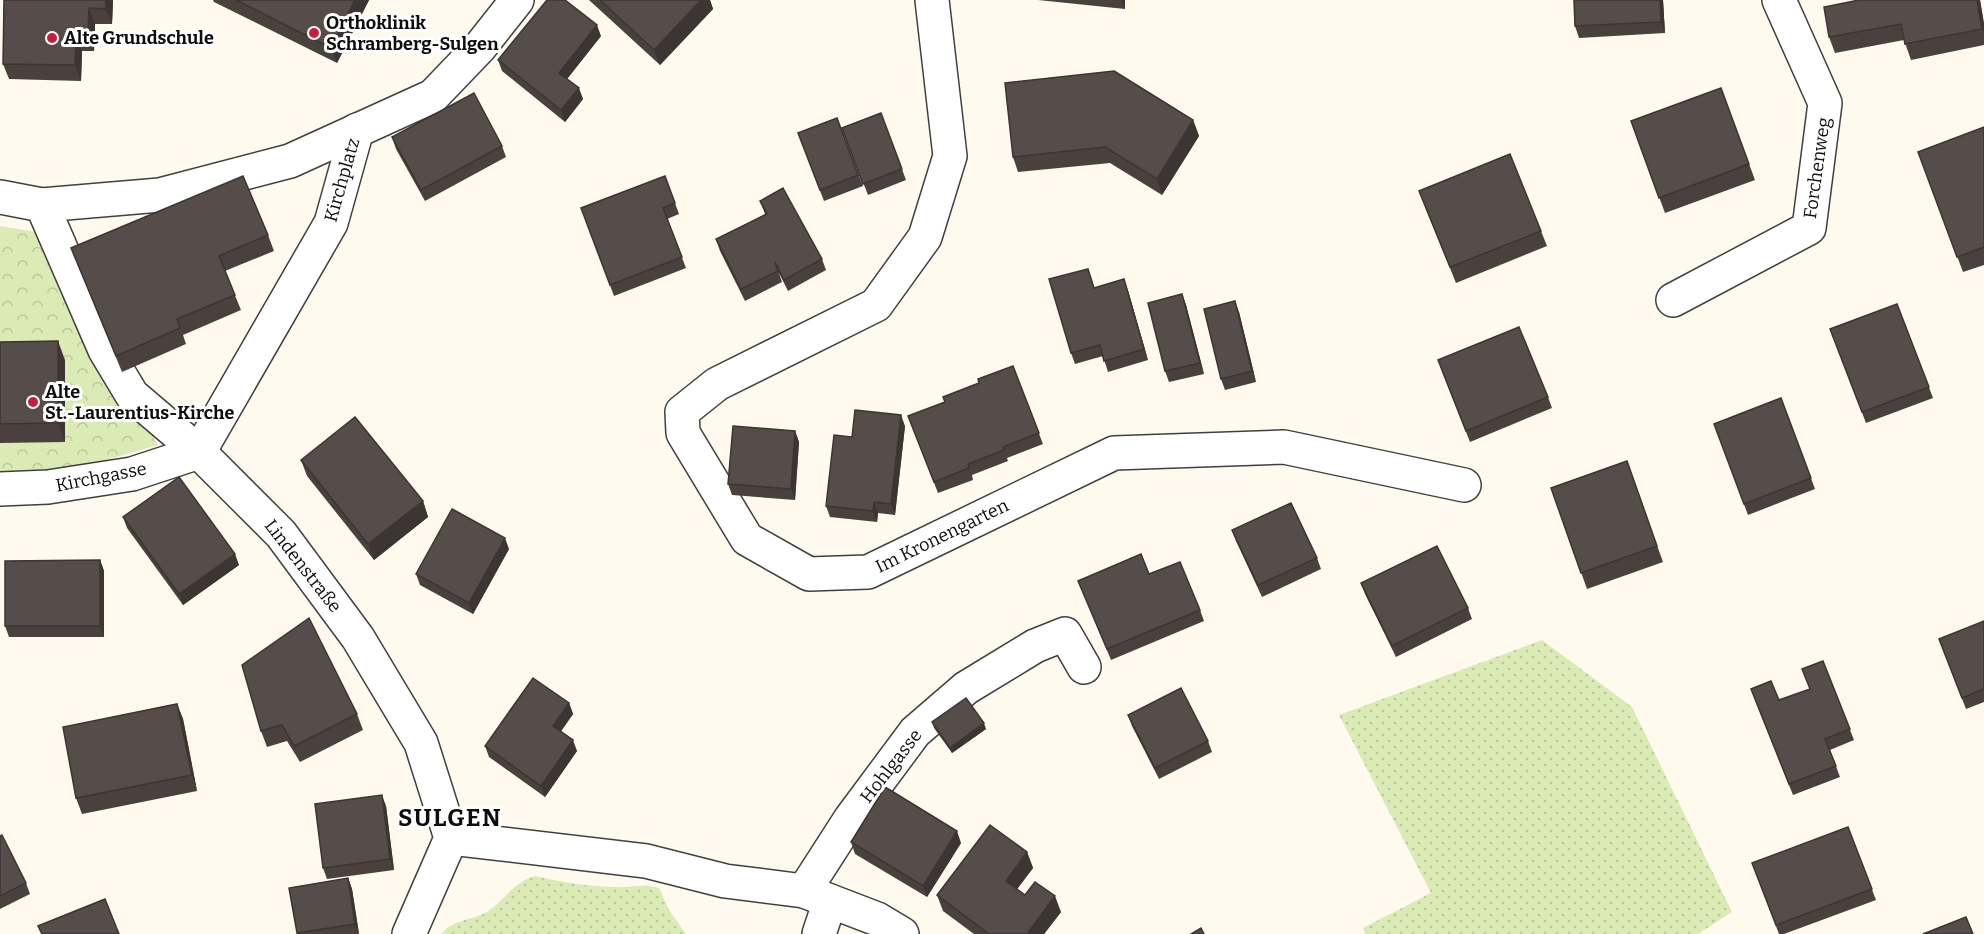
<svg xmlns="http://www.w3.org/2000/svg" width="1984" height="934" viewBox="0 0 1984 934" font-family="Bitter,serif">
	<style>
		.grass { fill: url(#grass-dots) }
		.park { fill: url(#park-crowns) }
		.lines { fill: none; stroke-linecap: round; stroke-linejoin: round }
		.minor-casing { stroke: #404040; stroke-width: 36 }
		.minor { stroke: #fff; stroke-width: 33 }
		.wall { fill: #4a413f }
		.shaded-wall { fill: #3c3533 }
		.building { fill: #564c49; stroke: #3c3533; stroke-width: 1.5 }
		.poi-dot { fill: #c41f41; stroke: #fff; stroke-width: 2 }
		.labels { text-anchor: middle; stroke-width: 6; stroke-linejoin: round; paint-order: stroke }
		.poi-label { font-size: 18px; font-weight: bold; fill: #0d0d0d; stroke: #fff; text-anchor: start }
		.street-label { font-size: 18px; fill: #0d0d0d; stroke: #fff }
		.district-label { font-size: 24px; font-weight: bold; letter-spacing: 1.5px; fill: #0d0d0d; stroke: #fff }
	</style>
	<defs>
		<pattern id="grass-dots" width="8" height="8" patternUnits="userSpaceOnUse" patternTransform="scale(1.5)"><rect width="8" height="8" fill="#daebb5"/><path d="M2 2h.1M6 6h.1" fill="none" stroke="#bac89a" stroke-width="1.8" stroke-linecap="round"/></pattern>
		<pattern id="park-crowns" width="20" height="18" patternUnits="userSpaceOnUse" patternTransform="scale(1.5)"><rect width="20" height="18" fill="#daebb5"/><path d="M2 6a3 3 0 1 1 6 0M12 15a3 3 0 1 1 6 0" fill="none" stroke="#bac89a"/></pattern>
	</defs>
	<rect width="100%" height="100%" fill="#fff9ee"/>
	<!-- grass -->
	<g class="grass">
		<polygon points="1542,640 1632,707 1732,912 1698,934 1366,934 1363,928 1431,893 1339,715"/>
		<path d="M535,876C561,882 589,887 616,887C631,888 644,883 659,888L669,910L686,934H442C450,921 470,920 483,914C504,903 511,883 535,876Z"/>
	</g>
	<!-- park -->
	<polygon class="park" points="0,226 36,232 158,445 6,489 0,489"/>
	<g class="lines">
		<defs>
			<g id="minor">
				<polyline points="932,0 950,156 925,237 876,305 717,384 682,412 683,433 747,539 809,574 868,572 1114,453 1284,447 1464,485"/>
				<polyline points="0,197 42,205 160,195 290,161 433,96 480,47 517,0"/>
				<polyline points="42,205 105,350 132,395 199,452 281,534 358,638 421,743 451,838 409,934"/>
				<polyline points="1673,300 1809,228 1825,103 1779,0"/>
				<polyline points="199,452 331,223 357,130"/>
				<polyline points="0,489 48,487 132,474 199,452"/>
				<polyline points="451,838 646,861 725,881 804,891 877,919 902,934"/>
				<polyline points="804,891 851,818 915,732 966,688 1035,646 1065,634 1084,667"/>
				<polyline points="819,934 830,901"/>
			</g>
		</defs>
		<!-- minor casing -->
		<use href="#minor" class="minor-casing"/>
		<!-- minor -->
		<use href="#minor" class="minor"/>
	</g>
	<!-- wall -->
	<g class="wall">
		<polygon points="4,0 113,0 112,24 95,24 94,51 82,51 81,81 9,79 3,64"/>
		<polygon points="213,0 369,0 337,63 214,2"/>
		<polygon points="589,0 710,0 713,9 660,65"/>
		<polygon points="1038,0 1125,0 1125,9"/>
		<polygon points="1574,0 1663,0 1665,33 1579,38 1575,26"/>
		<polygon points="1980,0 1984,24 1984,45 1911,60 1904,40 1835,53 1829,37"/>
		<polygon points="601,36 567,79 583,99 565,122 502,71 498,60"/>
		<polygon points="1721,88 1755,180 1665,213 1631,121"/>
		<polygon points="881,113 906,180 868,195 842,128"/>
		<polygon points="837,118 863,186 824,201 798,133"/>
		<polygon points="1193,120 1199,136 1162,195 1110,163 1018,172 1013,157"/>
		<polygon points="1984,127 1984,265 1963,272 1918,152"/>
		<polygon points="392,137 502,146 506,157 425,201 396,149"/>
		<polygon points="665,176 679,214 667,219 686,268 614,296 581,208"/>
		<polygon points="1419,191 1541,231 1547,246 1456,283"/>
		<polygon points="760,201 822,259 826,270 788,291 779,273 782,282 745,301 720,251 716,239 765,214"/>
		<polygon points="268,235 274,251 225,271 241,310 183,335 186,344 122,372 71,248"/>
		<polygon points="1092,280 1094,288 1128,291 1148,360 1108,372 1103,356 1075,364 1071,353"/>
		<polygon points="1182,294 1186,305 1204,374 1169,382 1165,371"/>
		<polygon points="1897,304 1933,398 1866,423 1830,329"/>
		<polygon points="1239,312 1256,382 1225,390 1221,379"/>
		<polygon points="0,342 65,360 65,442 0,443"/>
		<polygon points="1013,366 1043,444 1007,458 1008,461 972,475 973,480 938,493 908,416 945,402"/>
		<polygon points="1442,371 1548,397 1552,408 1470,442"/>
		<polygon points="1781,398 1815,489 1748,515 1714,424"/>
		<polygon points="905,426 895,515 878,513 877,522 830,517 826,506 852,437"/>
		<polygon points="795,431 799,442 795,500 732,495 728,484"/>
		<polygon points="301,460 423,501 428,517 374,560 307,476"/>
		<polygon points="1627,461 1663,562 1587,589 1551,488"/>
		<polygon points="123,517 239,565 183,605 127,528"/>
		<polygon points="1232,530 1317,558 1321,569 1262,597 1236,541"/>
		<polygon points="509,549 473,614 420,585 416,574"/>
		<polygon points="100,560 104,571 104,637 9,637 5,626"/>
		<polygon points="1149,574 1200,610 1204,621 1111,660 1078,581"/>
		<polygon points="1361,583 1468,608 1472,619 1396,657 1365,594"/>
		<polygon points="1984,621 1984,702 1966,709 1943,650"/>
		<polygon points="1823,661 1854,740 1830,750 1840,777 1793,795 1755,700 1779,700 1810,689"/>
		<polygon points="242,665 357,714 363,730 300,762 287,741 267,747 261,731"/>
		<polygon points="569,703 573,714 561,731 577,751 545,797 489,757 485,746"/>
		<polygon points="177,704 183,719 197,791 82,814 76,798"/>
		<polygon points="1128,715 1208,741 1212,752 1159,779 1132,726"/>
		<polygon points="932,722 986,729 952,753 934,728"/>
		<polygon points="386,806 394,870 327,879 323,868"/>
		<polygon points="1848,827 1876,900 1784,934 1779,934 1752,863"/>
		<polygon points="0,836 26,883 30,894 0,909"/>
		<polygon points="851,842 961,843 927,897 855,854"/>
		<polygon points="1027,852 1033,868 1017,889 1025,895 1061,912 1044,934 974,934 943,911 937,895"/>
		<polygon points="348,878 352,889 359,934 297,934 289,888"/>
	</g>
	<!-- shaded-wall -->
	<g class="shaded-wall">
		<polygon points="106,0 113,0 112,24 106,9"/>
		<polygon points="355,0 369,0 337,63 331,48"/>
		<polygon points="701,0 710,0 713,9 660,65 654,50"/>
		<polygon points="1121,0 1125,0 1125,9"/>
		<polygon points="1660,0 1663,0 1665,33 1661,22"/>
		<polygon points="1977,0 1980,0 1984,24 1984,34"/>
		<polygon points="89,8 95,24 94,51 88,36"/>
		<polygon points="597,25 601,36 563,84 559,73"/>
		<polygon points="76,35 82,51 81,81 75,65"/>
		<polygon points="579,88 583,99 565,122 561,110"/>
		<polygon points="1193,120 1199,136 1162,195 1157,179"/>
		<polygon points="1124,279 1128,291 1148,360 1144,349"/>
		<polygon points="1182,294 1186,305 1204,374 1200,363"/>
		<polygon points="1235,301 1239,312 1256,382 1252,371"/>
		<polygon points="58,341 65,360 65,442 58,423"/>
		<polygon points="901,415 905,426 895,515 891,504"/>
		<polygon points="795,431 799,442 795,500 791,489"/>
		<polygon points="423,501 428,517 374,560 368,544"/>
		<polygon points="874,502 878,513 877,522 873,511"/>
		<polygon points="505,538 509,549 473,614 469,603"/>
		<polygon points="235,554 239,565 183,605 179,594"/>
		<polygon points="100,560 104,571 104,637 100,626"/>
		<polygon points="569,703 573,714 557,737 553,726"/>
		<polygon points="177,704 183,719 197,791 192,775"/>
		<polygon points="984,723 986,729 952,753 950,748"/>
		<polygon points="573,740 577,751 545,797 541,786"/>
		<polygon points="382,795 386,806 394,870 390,859"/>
		<polygon points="957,831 961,843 927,897 923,886"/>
		<polygon points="1027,852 1033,868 1011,897 1006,881"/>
		<polygon points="348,878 352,889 359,934 355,924"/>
		<polygon points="1055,896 1061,912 1044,934 1027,934"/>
	</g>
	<!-- building -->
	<g class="building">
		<polygon points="4,0 106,0 106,9 89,8 88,36 76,35 75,65 3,64"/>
		<polygon points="236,0 355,0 331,48"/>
		<polygon points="547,0 565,0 597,25 559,73 579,88 561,110 498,60"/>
		<polygon points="600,0 701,0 654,50"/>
		<polygon points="1574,0 1660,0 1661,22 1575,26"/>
		<polygon points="1859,0 1977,0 1982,29 1905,44 1901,24 1829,37 1824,7"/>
		<polygon points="1114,71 1193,120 1157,179 1105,147 1013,157 1005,83"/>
		<polygon points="1721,88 1749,164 1659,198 1631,121"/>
		<polygon points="474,93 502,146 421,190 392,137"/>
		<polygon points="881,113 902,169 863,184 842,128"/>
		<polygon points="837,118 858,175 820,190 798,133"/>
		<polygon points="1984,127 1984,247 1957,257 1918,152"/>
		<polygon points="1510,154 1541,231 1450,267 1419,191"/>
		<polygon points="243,176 268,235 219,256 235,295 177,319 180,328 116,356 71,248"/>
		<polygon points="665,176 675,203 663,208 682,257 610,285 581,208"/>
		<polygon points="783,188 822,259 784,280 775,262 778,271 741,289 716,239 767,214 760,201"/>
		<polygon points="1088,269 1094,288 1124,279 1144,349 1104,361 1100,345 1071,353 1049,279"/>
		<polygon points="1182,294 1200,363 1165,371 1148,303"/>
		<polygon points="1235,301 1252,371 1221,379 1204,309"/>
		<polygon points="1897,304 1929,387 1862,412 1830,329"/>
		<polygon points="1519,327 1548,397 1466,431 1438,360"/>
		<polygon points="58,341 58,423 0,424 0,342"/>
		<polygon points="1013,366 1039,433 1003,447 1004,450 968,464 969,468 934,482 908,416 945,402 943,397 979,383 978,379"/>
		<polygon points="1781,398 1811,478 1744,504 1714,424"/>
		<polygon points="855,410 901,415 891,504 874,502 873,511 826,506 834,435 852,437"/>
		<polygon points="355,417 423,501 368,544 301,460"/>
		<polygon points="733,426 795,431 791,489 728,484"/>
		<polygon points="1627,461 1657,546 1581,573 1551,488"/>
		<polygon points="179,477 235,554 179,594 123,517"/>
		<polygon points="1291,503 1317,558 1258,585 1232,530"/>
		<polygon points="452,509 505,538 469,603 416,574"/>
		<polygon points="1437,546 1468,608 1392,646 1361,583"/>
		<polygon points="1141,554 1149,574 1180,562 1200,610 1107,649 1078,581"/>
		<polygon points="100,560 100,626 5,626 5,561"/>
		<polygon points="309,618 357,714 294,746 282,725 261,731 242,665"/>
		<polygon points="1984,621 1984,689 1962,698 1939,639"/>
		<polygon points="1823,661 1850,729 1825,739 1836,766 1789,784 1751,689 1771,681 1779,700 1810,689 1802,669"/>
		<polygon points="533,678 569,703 553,726 573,740 541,786 485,746"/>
		<polygon points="1181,688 1208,741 1155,768 1128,715"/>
		<polygon points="966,698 984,723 950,748 932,722"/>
		<polygon points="177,704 192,775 76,798 63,727"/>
		<polygon points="885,787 957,831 923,886 851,842"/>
		<polygon points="382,795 390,859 323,868 315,804"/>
		<polygon points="990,825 1027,852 1006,881 1025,895 1035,882 1055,896 1027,934 989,934 937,895"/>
		<polygon points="1848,827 1872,889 1776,925 1752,863"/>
		<polygon points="2,835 26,883 0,896 0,836"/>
		<polygon points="348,878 355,924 297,933 289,888"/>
		<polygon points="105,899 119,934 42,934 38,926"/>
		<polygon points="1966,917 1973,934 1923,934"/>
		<polygon points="1201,928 1204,934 1191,934"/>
	</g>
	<!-- markers -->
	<g class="poi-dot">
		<circle cx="314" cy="33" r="6"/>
		<circle cx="52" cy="38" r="6"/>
		<circle cx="33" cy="402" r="6"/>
	</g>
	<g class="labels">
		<!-- poi labels -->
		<g class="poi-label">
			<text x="326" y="29">Orthoklinik<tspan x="326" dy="21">Schramberg-Sulgen</tspan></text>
			<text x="64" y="44">Alte Grundschule</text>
			<text x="45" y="398">Alte<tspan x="45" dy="21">St.-Laurentius-Kirche</tspan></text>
		</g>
		<!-- street labels -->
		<g class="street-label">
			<text transform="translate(1817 168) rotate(-82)" y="6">Forchenweg</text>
			<text transform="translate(342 180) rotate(-74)" y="6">Kirchplatz</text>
			<text transform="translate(101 477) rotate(-11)" y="6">Kirchgasse</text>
			<text transform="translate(942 536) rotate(-26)" y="6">Im Kronengarten</text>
			<text transform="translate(303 566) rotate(52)" y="6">Lindenstraße</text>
			<text transform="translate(891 766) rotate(-52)" y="6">Hohlgasse</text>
		</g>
		<!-- district labels -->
		<g class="district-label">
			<text x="450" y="826">SULGEN</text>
		</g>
	</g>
</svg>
